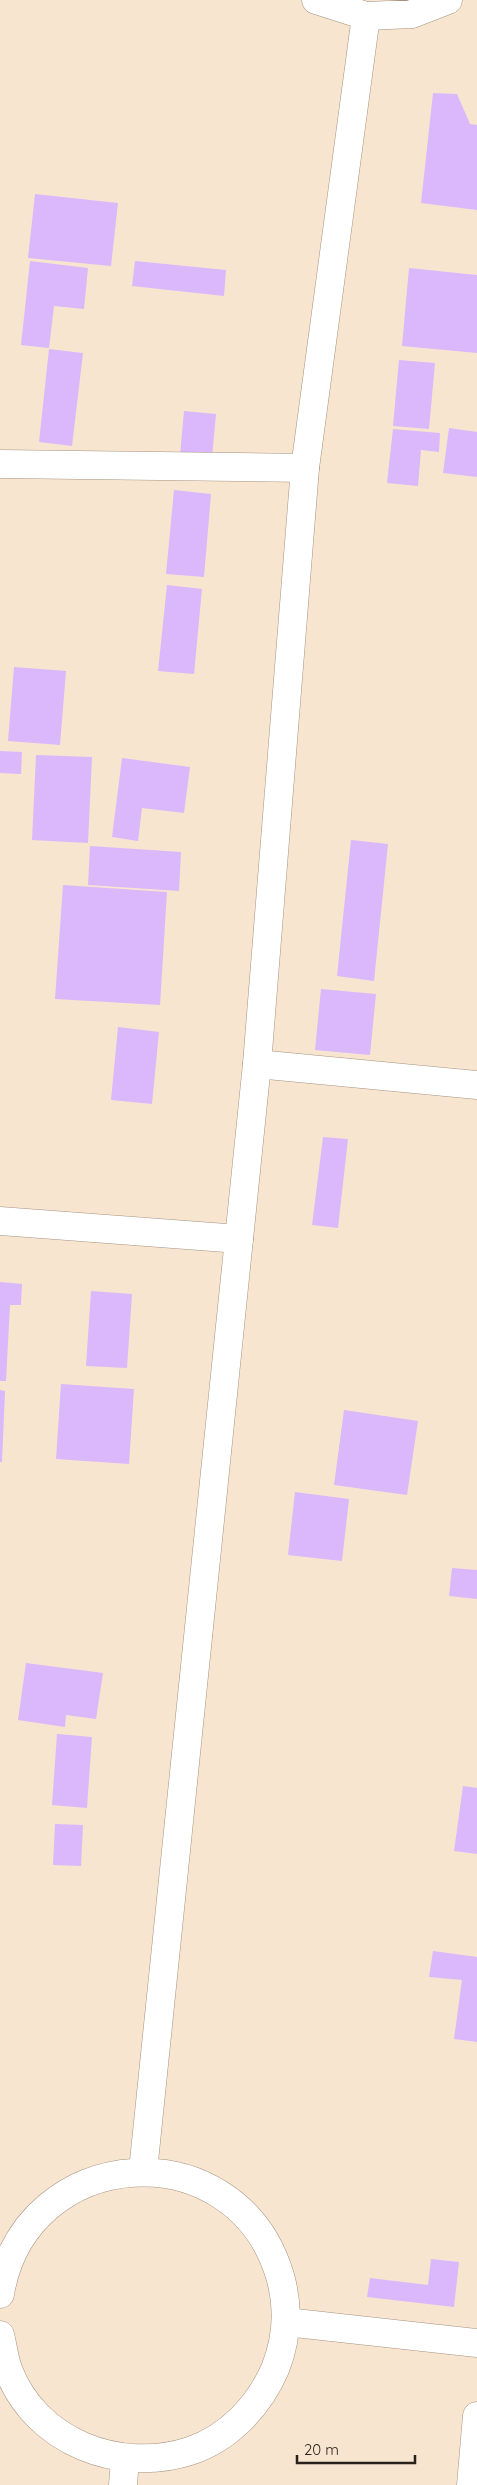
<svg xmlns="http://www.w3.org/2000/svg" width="477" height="2485" viewBox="0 0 477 2485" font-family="Quicksand,sans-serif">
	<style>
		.building { fill: #dab8fb }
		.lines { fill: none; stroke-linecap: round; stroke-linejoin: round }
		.minor-casing { stroke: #a59380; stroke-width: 29 }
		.minor { stroke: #fff; stroke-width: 28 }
	</style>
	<rect width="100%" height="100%" fill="#f8e5d0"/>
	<!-- building -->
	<g class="building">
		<polygon points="433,93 457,94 470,124 477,125 477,210 421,203"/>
		<polygon points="35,194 118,203 111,266 28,258"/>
		<polygon points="30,261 88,268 84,309 54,306 49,348 21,345"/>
		<polygon points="135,261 226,270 224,296 132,286"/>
		<polygon points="409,268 477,275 477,353 402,346"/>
		<polygon points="49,349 83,353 72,446 39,442"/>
		<polygon points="399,360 435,363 429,429 393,426"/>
		<polygon points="184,411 216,414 212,458 180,455"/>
		<polygon points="449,428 477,432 477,477 443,473"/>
		<polygon points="393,429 440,433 439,452 421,450 418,486 387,483"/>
		<polygon points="174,490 211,494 204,577 166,574"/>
		<polygon points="167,585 202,589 194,674 158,671"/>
		<polygon points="14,667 66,671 60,745 8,741"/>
		<polygon points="0,751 22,752 21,774 0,773"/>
		<polygon points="36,755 92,757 88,843 32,840"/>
		<polygon points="122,758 190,767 184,813 142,808 138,841 112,837"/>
		<polygon points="351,840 388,844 374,981 337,976"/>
		<polygon points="90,846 181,852 179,891 88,885"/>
		<polygon points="63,885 167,892 160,1005 55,999"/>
		<polygon points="321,989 376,994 370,1055 315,1050"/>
		<polygon points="118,1027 159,1032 152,1104 111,1100"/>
		<polygon points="323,1137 348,1139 338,1228 312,1225"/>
		<polygon points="0,1282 22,1284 21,1305 10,1305 6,1381 0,1381"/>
		<polygon points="91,1291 132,1294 127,1368 86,1366"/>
		<polygon points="61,1384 134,1389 129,1464 56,1459"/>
		<polygon points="0,1390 5,1391 2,1462 0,1462"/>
		<polygon points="344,1410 418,1421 407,1495 334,1485"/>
		<polygon points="295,1492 349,1499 342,1561 288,1555"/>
		<polygon points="452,1568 477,1570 477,1599 449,1596"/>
		<polygon points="26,1663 103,1673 96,1719 66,1715 65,1727 18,1720"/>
		<polygon points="57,1734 92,1737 87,1808 52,1805"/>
		<polygon points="463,1786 477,1788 477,1854 454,1851"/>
		<polygon points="55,1824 83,1825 81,1866 53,1865"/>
		<polygon points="433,1951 477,1957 477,2042 454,2039 462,1980 429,1977"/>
		<polygon points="431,2259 459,2262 454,2307 367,2297 370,2278 428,2285"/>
	</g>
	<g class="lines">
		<defs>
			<g id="minor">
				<polyline points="316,0 366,16 412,14 448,0"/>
				<polyline points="0,464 305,468"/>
				<polyline points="257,1064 477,1085"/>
				<polyline points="0,1221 239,1239"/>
				<polyline points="143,2171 257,1064 305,468 366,16"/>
				<path d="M0,2294C25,2143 236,2128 280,2276C289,2307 287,2339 275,2369C259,2406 229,2438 190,2451C119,2474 35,2442 8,2369C4,2358 3,2346 0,2335"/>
				<polyline points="286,2322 477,2343"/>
				<polyline points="123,2485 125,2459"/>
				<polyline points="471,2485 477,2416"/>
			</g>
		</defs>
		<!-- minor casing -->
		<use href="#minor" class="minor-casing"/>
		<!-- minor -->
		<use href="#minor" class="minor"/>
	</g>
	<!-- scale -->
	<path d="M297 2455v8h118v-8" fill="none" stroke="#29221b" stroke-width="2.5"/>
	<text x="304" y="2455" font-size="15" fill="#29221b" stroke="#f8e5d0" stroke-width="4" paint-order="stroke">20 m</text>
</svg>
